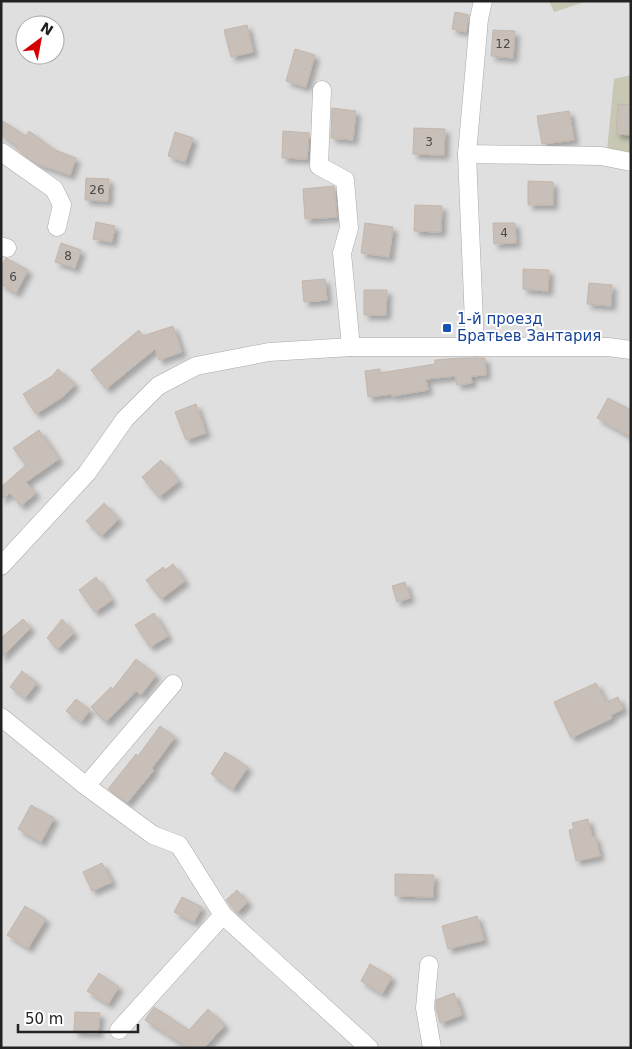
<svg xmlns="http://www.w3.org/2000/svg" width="632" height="1049" viewBox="0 0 632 1049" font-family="'DejaVu Sans',sans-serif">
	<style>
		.residential { fill: #e0dfdf; fill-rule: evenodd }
		.construction { fill: #c7c7b4 }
		.building { fill: #c7bfb8; stroke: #c4b6ab; filter: url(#shadow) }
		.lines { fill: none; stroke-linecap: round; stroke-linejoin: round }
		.minor-casing { stroke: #a9a9a9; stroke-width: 19 }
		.minor { stroke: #fff; stroke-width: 18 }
		.transit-dot { fill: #1a4fb4; stroke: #fff; stroke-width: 2 }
		.labels { text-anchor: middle; stroke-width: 4; stroke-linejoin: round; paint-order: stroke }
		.number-label { font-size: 12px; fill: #4b4948 }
		.transit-label { font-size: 15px; fill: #164399; stroke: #fff; text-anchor: start }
	</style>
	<defs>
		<filter id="shadow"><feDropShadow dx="4.5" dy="4.5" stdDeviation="2.5" flood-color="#0004"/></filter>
	</defs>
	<rect width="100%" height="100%" fill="#f2efe9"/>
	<!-- residential -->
	<path class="residential" d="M1,1H631V1048H1ZM25,25H55V55H25Z"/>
	<!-- construction -->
	<g class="construction">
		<polygon points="549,1 588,1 554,12"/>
		<polygon points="631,75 631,155 607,150 614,79"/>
	</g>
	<!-- building -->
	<g class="building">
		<polygon points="455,12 469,15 466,32 452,29"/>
		<polygon points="247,25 253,52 231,57 224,30"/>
		<polygon points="493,30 515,31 513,58 491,56"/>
		<polygon points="295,49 315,55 306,87 286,81"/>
		<polygon points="618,104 631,105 631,135 616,134"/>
		<polygon points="332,108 356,111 353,140 331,138"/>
		<polygon points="569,111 574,140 542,144 537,116"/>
		<polygon points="1,120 26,136 29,131 55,150 76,158 70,175 35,163 16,148 17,146 1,135"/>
		<polygon points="414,128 445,129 444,155 413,154"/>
		<polygon points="283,131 309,133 307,159 282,158"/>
		<polygon points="175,132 193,138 185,162 168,156"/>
		<polygon points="86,178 109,179 108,201 85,200"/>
		<polygon points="528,181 553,182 553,205 528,205"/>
		<polygon points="334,186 337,217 305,219 303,189"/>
		<polygon points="415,205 442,206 441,232 414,231"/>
		<polygon points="96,222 115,226 112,242 93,239"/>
		<polygon points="365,223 393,227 389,257 361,253"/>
		<polygon points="493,223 515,223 516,243 494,244"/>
		<polygon points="61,243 81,250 75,268 55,262"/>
		<polygon points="6,258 28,270 16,293 1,284 1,267"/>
		<polygon points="523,269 549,270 548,291 523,289"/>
		<polygon points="325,279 327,300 304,302 302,281"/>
		<polygon points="589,283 612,285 611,306 587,304"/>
		<polygon points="364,290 387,290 386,315 364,315"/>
		<polygon points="173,326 182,352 159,360 155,349 106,389 91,370 139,330 143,336"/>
		<polygon points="460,358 485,358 486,375 471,376 472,383 457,385 456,376 426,379 428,390 392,396 392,394 368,397 365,371 380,369 380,373 435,364 435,360"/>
		<polygon points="58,369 75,384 64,396 36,414 23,394 52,376"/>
		<polygon points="608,398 631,410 631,437 597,418"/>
		<polygon points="196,404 206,433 186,440 175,412"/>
		<polygon points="39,430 59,459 26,482 36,493 21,506 10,493 1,499 1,487 26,465 13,448"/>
		<polygon points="161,460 179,481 159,497 142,477"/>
		<polygon points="104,503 119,519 101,536 86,521"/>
		<polygon points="173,564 185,581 161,599 146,580 163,567 165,570"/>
		<polygon points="96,577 112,600 95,612 79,590"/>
		<polygon points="405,582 410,598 397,602 392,586"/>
		<polygon points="154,613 168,636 150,647 135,625"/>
		<polygon points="23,619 31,628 1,658 1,638"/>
		<polygon points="62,619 74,633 57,649 47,638"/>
		<polygon points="136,659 156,675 141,695 136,691 106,722 91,707 111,687 113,689"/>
		<polygon points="22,671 37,683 25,698 10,687"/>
		<polygon points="596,683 606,702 618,697 623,709 611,715 612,718 571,738 554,702"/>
		<polygon points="76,699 90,710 81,722 66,711"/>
		<polygon points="160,726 175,737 152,768 154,770 127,803 108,789 136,754 138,756"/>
		<polygon points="225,752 248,767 233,789 211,774"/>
		<polygon points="31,805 54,818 41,842 18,829"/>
		<polygon points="588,819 592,837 595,836 600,856 576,861 569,830 574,829 572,823"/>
		<polygon points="102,863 112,882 92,891 83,872"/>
		<polygon points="395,874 434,875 433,897 395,896"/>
		<polygon points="237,890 248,902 237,913 226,900"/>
		<polygon points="182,897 202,907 194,922 174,912"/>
		<polygon points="25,906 46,919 28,948 7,935"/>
		<polygon points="477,916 484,940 448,949 442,926"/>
		<polygon points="370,964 392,977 382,994 361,981"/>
		<polygon points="99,973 119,987 108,1004 87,991"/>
		<polygon points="454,993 462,1015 440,1023 436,1008 436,1000"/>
		<polygon points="154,1007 189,1030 208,1009 225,1025 204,1048 188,1048 145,1020"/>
		<polygon points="75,1012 100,1013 98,1033 74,1032"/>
	</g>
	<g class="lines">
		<defs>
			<g id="minor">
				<polyline points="322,90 319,166 345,180 349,228 342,253 351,347"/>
				<polyline points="1,152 54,189 62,205 57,227"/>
				<polyline points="467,154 601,156 631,162"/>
				<polyline points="1,246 7,248"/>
				<polyline points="475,347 467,154 479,19 483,1"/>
				<polyline points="1,566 87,473 125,419 158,386 196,366 269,352 351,347 608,347 631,350"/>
				<polyline points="1,717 86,786 153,835 179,845 223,915 369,1048"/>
				<polyline points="86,786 173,684"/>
				<polyline points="429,965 425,1008 432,1048"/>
				<polyline points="119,1030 223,915"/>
			</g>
		</defs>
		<!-- minor casing -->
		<use href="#minor" class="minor-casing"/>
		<!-- minor -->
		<use href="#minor" class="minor"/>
	</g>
	<!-- markers -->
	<rect class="transit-dot" x="442" y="323" width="10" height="10" rx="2.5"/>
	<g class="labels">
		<!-- number labels -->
		<g class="number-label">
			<text x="503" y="48">12</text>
			<text x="429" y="146">3</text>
			<text x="97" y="194">26</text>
			<text x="504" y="237">4</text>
			<text x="68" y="260">8</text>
			<text x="13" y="281">6</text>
		</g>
		<!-- transit labels -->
		<g class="transit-label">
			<text x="457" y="324">1-й проезд<tspan x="457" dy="17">Братьев Зантария</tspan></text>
		</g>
	</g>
	<!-- border -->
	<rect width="632" height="1049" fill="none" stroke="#222222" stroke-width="5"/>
	<!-- north arrow -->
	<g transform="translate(40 40) rotate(32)"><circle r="24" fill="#ffffff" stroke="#a7a7a7"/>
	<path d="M0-4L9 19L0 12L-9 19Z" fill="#d40000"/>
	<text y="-8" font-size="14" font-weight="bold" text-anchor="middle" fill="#222222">N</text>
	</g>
	<!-- scale -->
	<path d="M18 1024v8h120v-8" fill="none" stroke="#222222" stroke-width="2.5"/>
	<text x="25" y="1024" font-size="15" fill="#222222" stroke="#ffffff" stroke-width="4" paint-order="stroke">50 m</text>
</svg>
